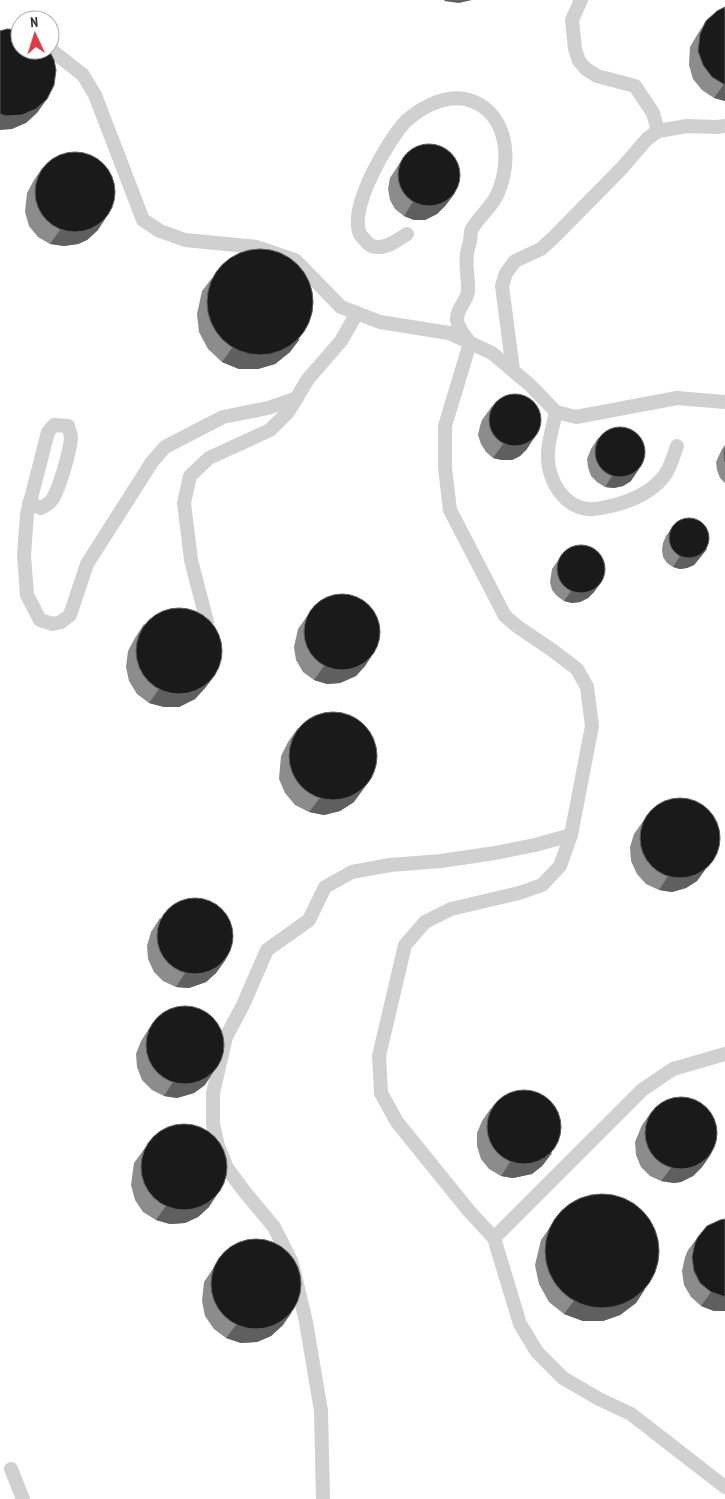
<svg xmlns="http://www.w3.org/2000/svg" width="725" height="1499" viewBox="0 0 725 1499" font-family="'PT Sans Narrow',sans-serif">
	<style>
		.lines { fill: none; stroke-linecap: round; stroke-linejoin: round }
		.minor { stroke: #d0d0d0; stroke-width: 14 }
		.wall { fill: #8c8c8c }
		.shaded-wall { fill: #5f5f5f }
		.building { fill: #1a1a1a; stroke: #5f5f5f }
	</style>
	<rect width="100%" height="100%" fill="#fff"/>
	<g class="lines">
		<!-- minor -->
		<g class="minor">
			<polyline points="581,0 572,20 575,49 579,61 586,69 597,76 635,86 653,113 658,131"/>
			<polyline points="50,49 83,75 95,95 143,220 160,231 185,240 257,247 295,260 341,307 380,322 449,333 492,353 530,385 556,412 576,417 677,398 725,402"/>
			<path d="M407,234C399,239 388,248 377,247C371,247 368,244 365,240C363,238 361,236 360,234C348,208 388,140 406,121C423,106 449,92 472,101C509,115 512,163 497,195C491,208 479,216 472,229C470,232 471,236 470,240C470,245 467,249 467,254C465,267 469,281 468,292C466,302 456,310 457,320C458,329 465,336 470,343L445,426V468L450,510L505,616L518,627L552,650L577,669L587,687L592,726L571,835L560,866L542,885L519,893L451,909L425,922L405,945L379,1056L381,1093L397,1122L469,1211L494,1238L520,1324L537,1352L563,1378L599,1399L631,1414L725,1487"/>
			<polyline points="513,370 502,286 506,273 515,261 541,249 553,238 621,169 647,139 658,131 687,126 717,127 725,126"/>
			<path d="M556,412C552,431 544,453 550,472C555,490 568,507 588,509C597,510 606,507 615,505C631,501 645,495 658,483C669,473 672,460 677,446"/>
			<path d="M29,503L41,508C45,506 48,504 51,501C59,491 70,451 71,438C71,434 69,430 68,426L54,425L48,432L27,514L24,555L27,595L40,620L53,624L61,622L70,615L87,564L152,462L165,447L223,417L268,408L297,398"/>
			<polyline points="207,622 191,560 184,503 190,476 209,458 270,430 288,412 308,379 341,341 357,313"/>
			<polyline points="494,1238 642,1090 673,1069 725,1054"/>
			<polyline points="11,1469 23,1499"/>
			<polyline points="323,1499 321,1411 306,1322 292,1263 274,1227 244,1191 227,1168 218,1146 213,1124 213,1093 226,1037 243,1005 267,950 309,920 325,887 352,872 390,865 441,861 495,853 535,845 571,835"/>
		</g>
	</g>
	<!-- wall -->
	<g class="wall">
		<polygon points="725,7 725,101 714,98 702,90 693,79 689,65 690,47 697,35 706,21"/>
		<polygon points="405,155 455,193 445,206 437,214 425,220 414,220 404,216 395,209 390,200 388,189 390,178"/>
		<polygon points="43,167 98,230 87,240 78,244 64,246 50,244 38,237 29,226 25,212 27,193 34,180"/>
		<polygon points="212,278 290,352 275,364 258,369 239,369 222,362 208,349 199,332 197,314 202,291"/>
		<polygon points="492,406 527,449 520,456 512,460 502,460 493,458 486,452 481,444 478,435 480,426 482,420"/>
		<polygon points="598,438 631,481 623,486 614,488 605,487 597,482 591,476 588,467 587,459 591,449"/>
		<polygon points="725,445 725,483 720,478 717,470 716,462 722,449"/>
		<polygon points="673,526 707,549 694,565 687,568 680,569 673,567 667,563 663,557 662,550 663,543 666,536"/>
		<polygon points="564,552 601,582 594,592 588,598 580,602 572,603 564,601 557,596 552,590 550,582 552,569"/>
		<polygon points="315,605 374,652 365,666 356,676 340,683 327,684 314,680 303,672 296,660 294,647 298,629"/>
		<polygon points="144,624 215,675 205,688 195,699 179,707 164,707 149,703 137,694 129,681 126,667 128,651 135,638"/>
		<polygon points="298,728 354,802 340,811 324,815 309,812 295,805 285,793 279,779 281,756 288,742"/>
		<polygon points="651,810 715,856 697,881 686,888 672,892 659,890 646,884 637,874 631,861 630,847 634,834"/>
		<polygon points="160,918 226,959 216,973 206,982 189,988 176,987 163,981 154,972 148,959 147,946 151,932"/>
		<polygon points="150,1027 205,1085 194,1093 177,1098 164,1096 152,1090 142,1080 137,1067 136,1054 141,1041"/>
		<polygon points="491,1108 552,1153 542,1166 532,1174 513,1178 501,1176 489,1169 481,1159 477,1146 477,1133 482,1121"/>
		<polygon points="652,1111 711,1154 702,1167 693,1176 681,1182 674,1183 661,1181 650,1176 641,1167 636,1155 635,1142 642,1125"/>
		<polygon points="153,1137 209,1207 198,1217 185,1223 170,1224 156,1220 143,1212 135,1200 131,1185 134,1163"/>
		<polygon points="562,1210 645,1289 636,1303 620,1315 603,1321 583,1321 564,1314 549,1302 539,1284 535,1265 541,1240"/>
		<polygon points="725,1219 725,1311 714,1311 701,1306 691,1297 684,1285 682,1271 685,1257 688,1250 698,1237"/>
		<polygon points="222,1255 283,1325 271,1336 257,1342 241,1343 226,1338 214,1329 205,1316 202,1301 204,1282"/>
	</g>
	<!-- shaded-wall -->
	<g class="shaded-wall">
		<polygon points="445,0 472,0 459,3 444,1"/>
		<polygon points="724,84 725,85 725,101 714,98"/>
		<polygon points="47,99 37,113 26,123 12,129 0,130 0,114"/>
		<polygon points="455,193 445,206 437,214 425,220 414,220 404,216 413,202"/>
		<polygon points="107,216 98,230 87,240 78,244 64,246 50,244 60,230"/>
		<polygon points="300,339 290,352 275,364 258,369 239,369 222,362 232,348"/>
		<polygon points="536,435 527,449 520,456 512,460 502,460 493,458 503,444"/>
		<polygon points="643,463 631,481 623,486 614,488 605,487 612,476"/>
		<polygon points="707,549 694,565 687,568 680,569 673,567 680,556"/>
		<polygon points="601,582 594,592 588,598 580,602 572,603 564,601 571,591"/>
		<polygon points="374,652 365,666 356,676 340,683 327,684 314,680 324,666"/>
		<polygon points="215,675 205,688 195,699 179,707 164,707 149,703 159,689"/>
		<polygon points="373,776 354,802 340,811 324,815 309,812 319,799"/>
		<polygon points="715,856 697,881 686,888 672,892 659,890 668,876"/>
		<polygon points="226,959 216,973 206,982 189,988 176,987 185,973"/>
		<polygon points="214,1071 205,1085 194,1093 177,1098 164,1096 173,1082"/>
		<polygon points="552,1153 542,1166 532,1174 513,1178 501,1176 510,1162"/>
		<polygon points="711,1154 702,1167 693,1176 681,1182 674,1183 661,1181 671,1168"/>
		<polygon points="218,1193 209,1207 198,1217 185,1223 170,1224 156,1220 165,1207"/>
		<polygon points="645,1289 636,1303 620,1315 603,1321 583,1321 564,1314 574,1301"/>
		<polygon points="711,1292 725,1297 725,1311 714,1311 701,1306"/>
		<polygon points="292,1312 283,1325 271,1336 257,1342 241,1343 226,1338 236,1325"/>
	</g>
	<!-- building -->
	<g class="building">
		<polygon points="725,7 725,85 712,77 703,65 698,51 700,34 706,21 717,11"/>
		<polygon points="7,29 20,30 20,50 49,50 54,60 56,70 54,85 47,99 36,109 22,115 6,116 0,114 0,31"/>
		<circle cx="429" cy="175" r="31"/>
		<circle cx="75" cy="192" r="40"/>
		<circle cx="260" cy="302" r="53"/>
		<circle cx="515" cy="420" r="26"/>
		<circle cx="620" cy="452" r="25"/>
		<polygon points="725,449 725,462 724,452"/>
		<circle cx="689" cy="538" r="20"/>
		<circle cx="581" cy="569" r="24"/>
		<circle cx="342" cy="632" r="38"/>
		<circle cx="179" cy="651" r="43"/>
		<circle cx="333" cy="756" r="44"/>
		<circle cx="680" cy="838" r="40"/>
		<circle cx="195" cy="936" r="38"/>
		<circle cx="185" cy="1045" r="39"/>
		<circle cx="524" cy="1127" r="37"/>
		<circle cx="681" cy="1133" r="36"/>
		<circle cx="184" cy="1167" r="43"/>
		<circle cx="602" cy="1251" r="57"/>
		<polygon points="725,1219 725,1297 711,1292 700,1283 694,1271 692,1257 695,1243 698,1237 707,1226 720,1220"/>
		<circle cx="256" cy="1284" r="45"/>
	</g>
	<!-- north arrow -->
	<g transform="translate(35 35) rotate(356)"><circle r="24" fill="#ffffff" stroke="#adadad"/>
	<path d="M0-4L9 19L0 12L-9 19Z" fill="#e63946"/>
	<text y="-8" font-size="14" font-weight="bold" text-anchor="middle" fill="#333333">N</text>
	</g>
</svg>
